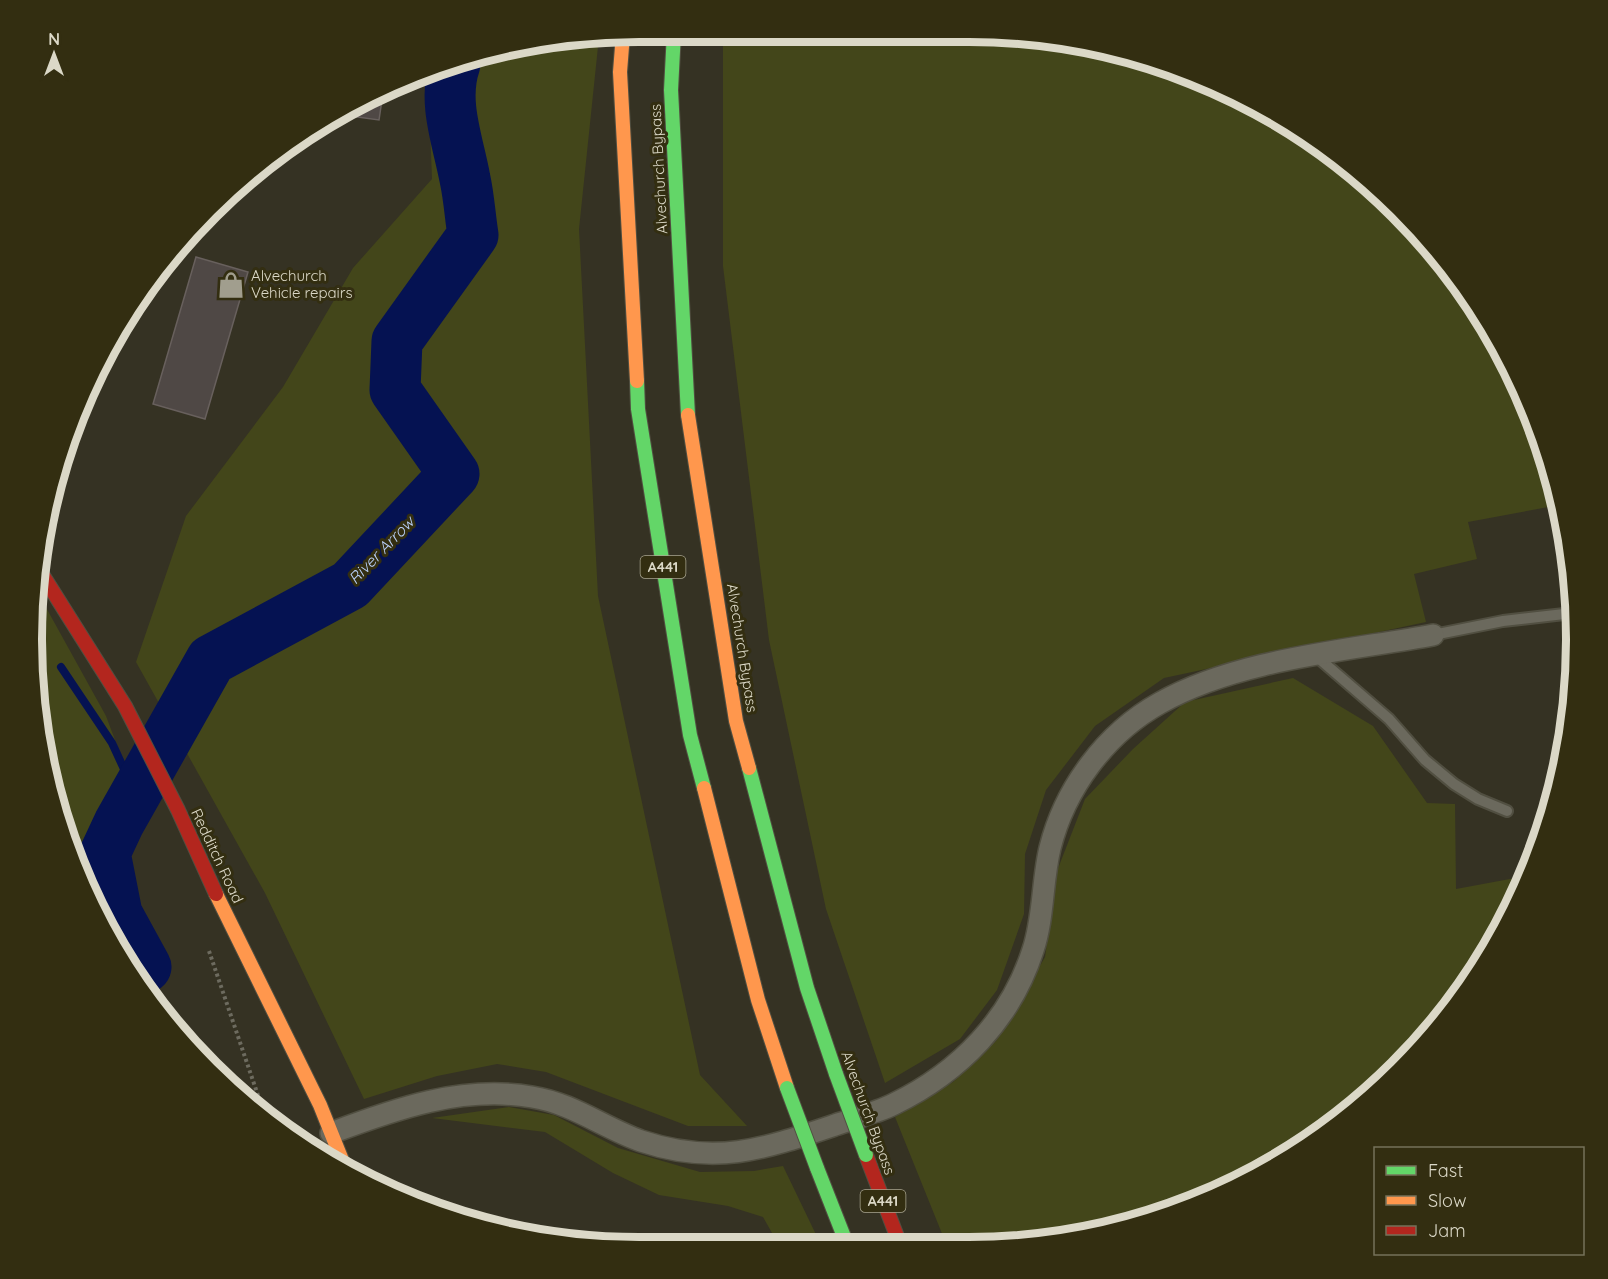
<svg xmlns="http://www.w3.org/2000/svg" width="1608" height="1279" viewBox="0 0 1608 1279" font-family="Quicksand,sans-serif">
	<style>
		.green { fill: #43461a }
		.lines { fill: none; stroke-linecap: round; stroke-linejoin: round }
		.stream { stroke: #051252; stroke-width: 8 }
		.river { stroke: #051252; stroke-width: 51 }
		.building { fill: #4f4845; stroke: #68605d; stroke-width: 1.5 }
		.lane-casing { stroke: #514f41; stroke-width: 14 }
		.street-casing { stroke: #514f41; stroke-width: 24 }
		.fast-casing { stroke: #514f41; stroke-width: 16 }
		.slow-casing { stroke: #514f41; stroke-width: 16 }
		.jam-casing { stroke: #514f41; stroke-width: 16 }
		.path { stroke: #6d6b5f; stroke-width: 4; stroke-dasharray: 3 3; stroke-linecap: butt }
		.lane { stroke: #6b695d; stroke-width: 10 }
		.street { stroke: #6b695d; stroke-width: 21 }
		.fast { stroke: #63d668; stroke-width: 14 }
		.slow { stroke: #ff974d; stroke-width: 14 }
		.jam { stroke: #b3261e; stroke-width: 14 }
		.fast-bridge-casing { stroke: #514f41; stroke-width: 16; stroke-linecap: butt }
		.fast-bridge { stroke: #63d668; stroke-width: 14 }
		.labels { text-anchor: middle; stroke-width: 6; stroke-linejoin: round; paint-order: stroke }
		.shield { fill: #332e11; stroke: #a9a590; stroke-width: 1.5 }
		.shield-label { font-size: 14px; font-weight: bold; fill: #dbd8c7 }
		.street-label { font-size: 15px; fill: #dbd8c7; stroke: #332e11 }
		.poi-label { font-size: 15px; fill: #dbd8c7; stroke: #332e11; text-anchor: start }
		.water-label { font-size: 16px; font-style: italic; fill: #bbd1fb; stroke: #332e11 }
		.rim { fill: none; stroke: #dbd8c7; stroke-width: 8 }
	</style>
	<rect width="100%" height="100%" fill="#353223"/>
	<!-- green -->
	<g class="green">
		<polygon points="723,32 1008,33 1164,64 1272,113 1369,182 1451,269 1495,336 1544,444 1559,505 1468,522 1477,559 1414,574 1426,622 1164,678 1095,726 1046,790 1025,854 1024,914 997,990 960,1039 885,1083 826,909 769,640 723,266"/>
		<polygon points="599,37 579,229 598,596 700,1075 747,1126 688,1126 546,1072 497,1064 437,1076 364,1099 265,893 136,662 186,516 283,387 353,268 432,179 428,75 482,52"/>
		<polygon points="38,593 106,716 135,793 105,853 117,914 146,967 136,975 113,943 52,797 32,639"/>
		<polygon points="1293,678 1373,726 1427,803 1455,804 1456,889 1526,876 1514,909 1451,1010 1369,1097 1272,1166 1164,1215 1009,1246 947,1246 895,1117 953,1082 996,1041 1045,957 1057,871 1085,799 1133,749 1185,702"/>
		<polygon points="509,1107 554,1115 618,1148 700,1172 754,1171 783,1166 822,1247 780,1247 763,1217 728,1206 659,1195 613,1173 545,1132 432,1118"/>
	</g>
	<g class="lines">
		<!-- stream -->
		<polyline class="stream" points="61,667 112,743 135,793"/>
		<!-- river -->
		<path class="river" d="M136,975L146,967L117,914L105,853L119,823L211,660L350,585L454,474L395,390L397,341L473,235C470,216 469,197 465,179C458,141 442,102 455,64"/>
	</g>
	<!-- building -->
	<g class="building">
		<polygon points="383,93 379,120 335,114 336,113"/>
		<polygon points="196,257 248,272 205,419 153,404"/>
		<polygon points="186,1026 192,1049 174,1029"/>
	</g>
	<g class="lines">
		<defs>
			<g id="lane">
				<polyline points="1433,635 1503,621 1573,613"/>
				<polyline points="1316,656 1389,719 1425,760 1454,784 1478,799 1507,811"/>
			</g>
			<path id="street" d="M331,1133C395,1109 462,1085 532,1097C572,1103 604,1128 641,1141C716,1166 764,1149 835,1125C855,1118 876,1113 894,1104C960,1072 1011,1019 1033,950C1044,917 1042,881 1050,848C1065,788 1106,733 1160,703C1238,659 1346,651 1433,635"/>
			<g id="fast">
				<polyline points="674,32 671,90 688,415"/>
				<polyline points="637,381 638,409 690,735 704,788"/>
				<polyline points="749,768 807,988 836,1074"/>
				<polyline points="817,1168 848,1247"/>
			</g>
			<g id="slow">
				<polyline points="623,34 620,72 637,381"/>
				<polyline points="688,415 736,721 749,768"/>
				<polyline points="704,788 758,1000 787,1088"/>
				<polyline points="216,894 320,1105 344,1165"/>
			</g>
			<g id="jam">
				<polyline points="40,571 125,706 178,810 216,894"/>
				<polyline points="866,1155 901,1247"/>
			</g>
		</defs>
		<!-- lane casing -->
		<use href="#lane" class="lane-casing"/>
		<!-- street casing -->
		<use href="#street" class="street-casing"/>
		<!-- fast casing -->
		<use href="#fast" class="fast-casing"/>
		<!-- slow casing -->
		<use href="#slow" class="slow-casing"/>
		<!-- jam casing -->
		<use href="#jam" class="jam-casing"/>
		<!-- path -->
		<polyline class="path" points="209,951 266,1119"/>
		<!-- lane -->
		<use href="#lane" class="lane"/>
		<!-- street -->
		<use href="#street" class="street"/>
		<!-- fast -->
		<use href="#fast" class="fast"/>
		<!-- slow -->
		<use href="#slow" class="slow"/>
		<!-- jam -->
		<use href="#jam" class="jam"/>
		<defs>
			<g id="fast-bridge">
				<polyline points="836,1074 866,1155"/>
				<polyline points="787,1088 817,1168"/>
			</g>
		</defs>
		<!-- fast-bridge casing -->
		<use href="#fast-bridge" class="fast-bridge-casing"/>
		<!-- fast-bridge -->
		<use href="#fast-bridge" class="fast-bridge"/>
	</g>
	<!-- icons -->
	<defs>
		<symbol id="shop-bare" viewBox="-9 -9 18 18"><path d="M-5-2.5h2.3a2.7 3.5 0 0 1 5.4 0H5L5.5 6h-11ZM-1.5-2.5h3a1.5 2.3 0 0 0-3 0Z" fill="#a19e8e" stroke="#332e11" stroke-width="2.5" paint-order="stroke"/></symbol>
	</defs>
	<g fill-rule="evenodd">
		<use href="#shop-bare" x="212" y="266" width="38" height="38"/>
	</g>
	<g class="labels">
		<!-- shield labels -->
		<g class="shield">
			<rect x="640.5" y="556" width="45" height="22" rx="4.5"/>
			<rect x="860.5" y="1190" width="45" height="22" rx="4.5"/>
		</g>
		<g class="shield-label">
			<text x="663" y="572">A441</text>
			<text x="883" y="1206">A441</text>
		</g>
		<!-- street labels -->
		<g class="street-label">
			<text transform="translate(659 169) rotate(-93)" y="5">Alvechurch Bypass</text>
			<text transform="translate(742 648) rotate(81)" y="5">Alvechurch Bypass</text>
			<text transform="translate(217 856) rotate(65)" y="5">Redditch Road</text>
			<text transform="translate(868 1113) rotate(70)" y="5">Alvechurch Bypass</text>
		</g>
		<!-- poi labels -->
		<g class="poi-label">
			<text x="251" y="281">Alvechurch<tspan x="251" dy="17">Vehicle repairs</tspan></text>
		</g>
		<!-- water labels -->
		<g class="water-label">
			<text transform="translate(381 550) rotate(-46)" y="6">River Arrow</text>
		</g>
	</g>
	<!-- crop -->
	<path d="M0 0H1608V1279H0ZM639 42H969A597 597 0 0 1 1566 639V640A597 597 0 0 1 969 1237H639A597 597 0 0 1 42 640V639A597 597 0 0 1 639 42Z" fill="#332e11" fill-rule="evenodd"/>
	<path class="rim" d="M639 42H969A597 597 0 0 1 1566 639V640A597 597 0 0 1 969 1237H639A597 597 0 0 1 42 640V639A597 597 0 0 1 639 42Z"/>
	<!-- legend -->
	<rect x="1374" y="1147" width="210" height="108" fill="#332e11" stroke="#76725a" stroke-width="1.5"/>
	<rect x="1386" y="1166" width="30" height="9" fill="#63d668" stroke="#76725a" stroke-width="1.5"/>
	<text x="1428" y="1177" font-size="18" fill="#dbd8c7">Fast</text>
	<rect x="1386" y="1196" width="30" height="9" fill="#ff974d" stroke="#76725a" stroke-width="1.5"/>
	<text x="1428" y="1207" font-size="18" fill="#dbd8c7">Slow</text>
	<rect x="1386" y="1226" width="30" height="9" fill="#b3261e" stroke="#76725a" stroke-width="1.5"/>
	<text x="1428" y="1237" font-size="18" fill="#dbd8c7">Jam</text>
	<!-- north arrow -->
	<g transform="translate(54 54)" stroke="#332e11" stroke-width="4.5" paint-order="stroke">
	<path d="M0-4.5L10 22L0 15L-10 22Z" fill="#dbd8c7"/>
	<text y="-9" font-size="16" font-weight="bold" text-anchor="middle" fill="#dbd8c7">N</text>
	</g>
</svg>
